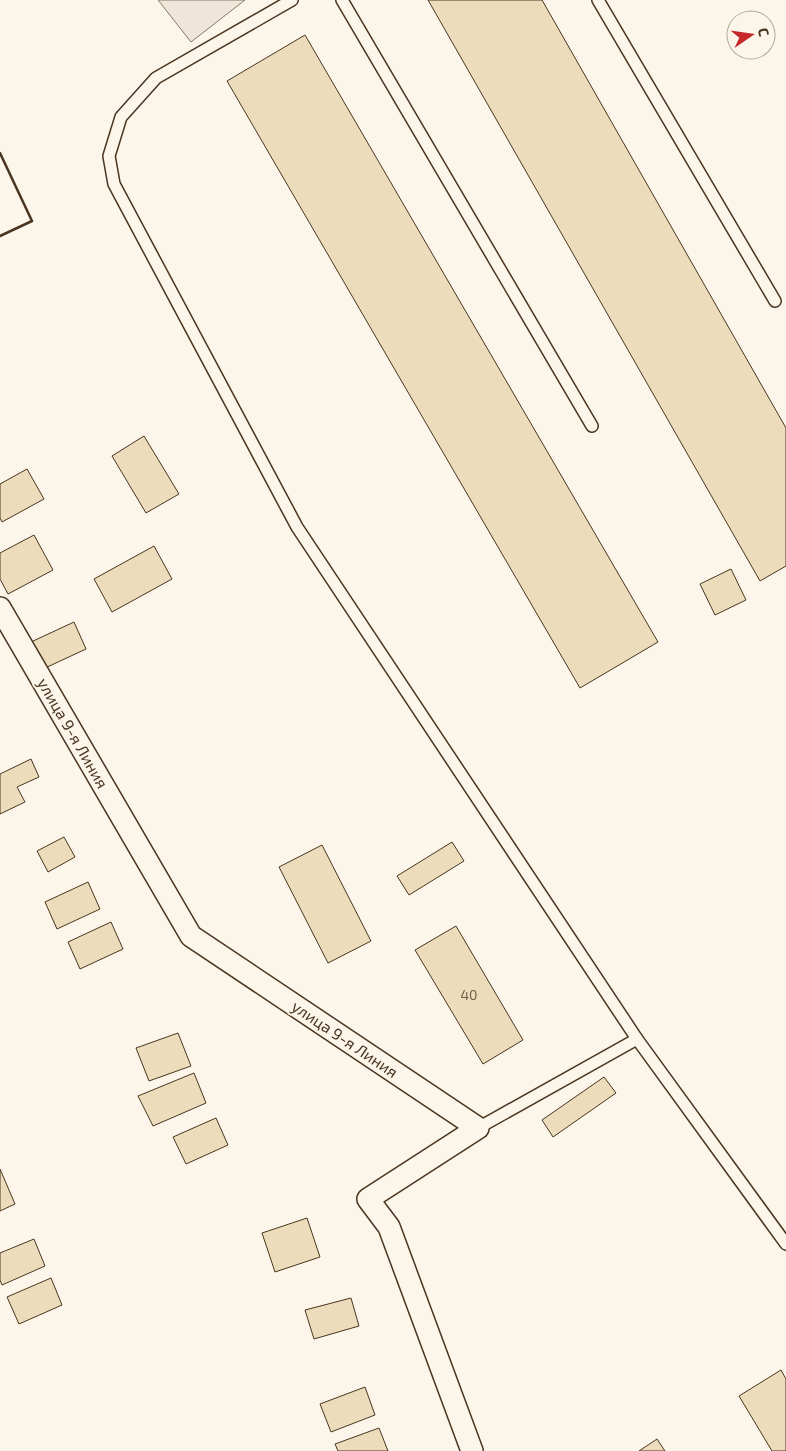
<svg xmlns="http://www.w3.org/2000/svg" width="786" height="1451" viewBox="0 0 786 1451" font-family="'Exo 2',sans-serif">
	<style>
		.green { fill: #ede6d9; stroke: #887966 }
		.building { fill: #ecdcbc; stroke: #4a3520 }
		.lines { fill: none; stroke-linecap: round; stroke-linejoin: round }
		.lane-casing { stroke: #4a3520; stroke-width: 14 }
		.street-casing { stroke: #4a3520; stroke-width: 24 }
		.lane { stroke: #fbf6e9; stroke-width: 11 }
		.street { stroke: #fbf6e9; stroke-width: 21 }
		.wall { stroke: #4a3520; stroke-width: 2.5 }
		.labels { text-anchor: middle; stroke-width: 4; stroke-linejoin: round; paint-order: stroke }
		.number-label { font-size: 14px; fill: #725f47 }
		.street-label { font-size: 16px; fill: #4a3520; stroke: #fbf6e9 }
	</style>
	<rect width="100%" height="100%" fill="#fbf6e9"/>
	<!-- green -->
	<polygon class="green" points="158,0 245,0 191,42"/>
	<!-- building -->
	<g class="building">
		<polygon points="428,0 542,0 786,428 786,566 760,581"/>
		<polygon points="305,35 658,642 580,688 227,81"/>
		<polygon points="144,436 179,494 146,513 112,456"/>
		<polygon points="27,469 44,499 2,522 0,518 0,484"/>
		<polygon points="34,535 53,570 8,594 0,579 0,553"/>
		<polygon points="154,546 172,579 112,612 94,579"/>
		<polygon points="731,569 746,600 715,615 700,584"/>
		<polygon points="74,622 86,649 43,669 31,642"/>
		<polygon points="31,759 39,777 17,787 25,802 0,814 0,774"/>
		<polygon points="64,837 75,857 48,872 37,851"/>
		<polygon points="452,842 464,861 409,895 397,876"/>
		<polygon points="322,845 371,941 328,963 279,867"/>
		<polygon points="88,882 100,909 57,929 45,902"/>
		<polygon points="111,922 123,949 80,969 68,942"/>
		<polygon points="456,926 523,1040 483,1064 415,950"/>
		<polygon points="178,1033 191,1066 149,1081 136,1048"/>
		<polygon points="194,1073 206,1103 153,1126 138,1096"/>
		<polygon points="604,1077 616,1093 553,1137 542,1120"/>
		<polygon points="216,1118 228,1145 186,1164 173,1137"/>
		<polygon points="0,1169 15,1204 0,1211"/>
		<polygon points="307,1218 320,1257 275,1272 262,1233"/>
		<polygon points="34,1239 45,1266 2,1285 0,1280 0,1253"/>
		<polygon points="51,1278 62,1305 19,1324 7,1297"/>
		<polygon points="351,1298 359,1326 314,1339 305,1310"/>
		<polygon points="781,1370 786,1379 786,1451 772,1451 739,1396"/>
		<polygon points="365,1387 375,1415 331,1432 320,1404"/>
		<polygon points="379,1428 388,1451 338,1451 335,1444"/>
		<polygon points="657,1439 665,1451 639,1451"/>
	</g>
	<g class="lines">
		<defs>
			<g id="lane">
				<polyline points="292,0 156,78 121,117 109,156 114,184 297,527 637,1039"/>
				<polyline points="342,0 592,426"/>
				<polyline points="598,0 775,301"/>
				<polyline points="478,1128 637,1039 786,1244"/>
			</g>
			<polyline id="street" points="0,608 191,936 478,1128 368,1199 389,1227 472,1451"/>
		</defs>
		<!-- lane casing -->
		<use href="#lane" class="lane-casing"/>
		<!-- street casing -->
		<use href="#street" class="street-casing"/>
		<!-- lane -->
		<use href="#lane" class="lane"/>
		<!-- street -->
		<use href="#street" class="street"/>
		<!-- wall -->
		<polyline class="wall" points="0,153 32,221 0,236"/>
	</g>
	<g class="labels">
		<!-- number labels -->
		<g class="number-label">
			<text x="469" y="1000">40</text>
		</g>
		<!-- street labels -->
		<g class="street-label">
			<text transform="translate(73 733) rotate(60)" y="6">улица 9-я Линия</text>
			<text transform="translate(345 1039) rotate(34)" y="6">улица 9-я Линия</text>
		</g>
	</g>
	<!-- north arrow -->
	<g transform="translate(751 35) rotate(77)"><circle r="24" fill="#fbf6e9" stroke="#b4a999"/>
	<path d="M0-4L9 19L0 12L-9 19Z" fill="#c62828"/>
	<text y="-8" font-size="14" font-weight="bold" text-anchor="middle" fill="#4a3520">С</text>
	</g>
</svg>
